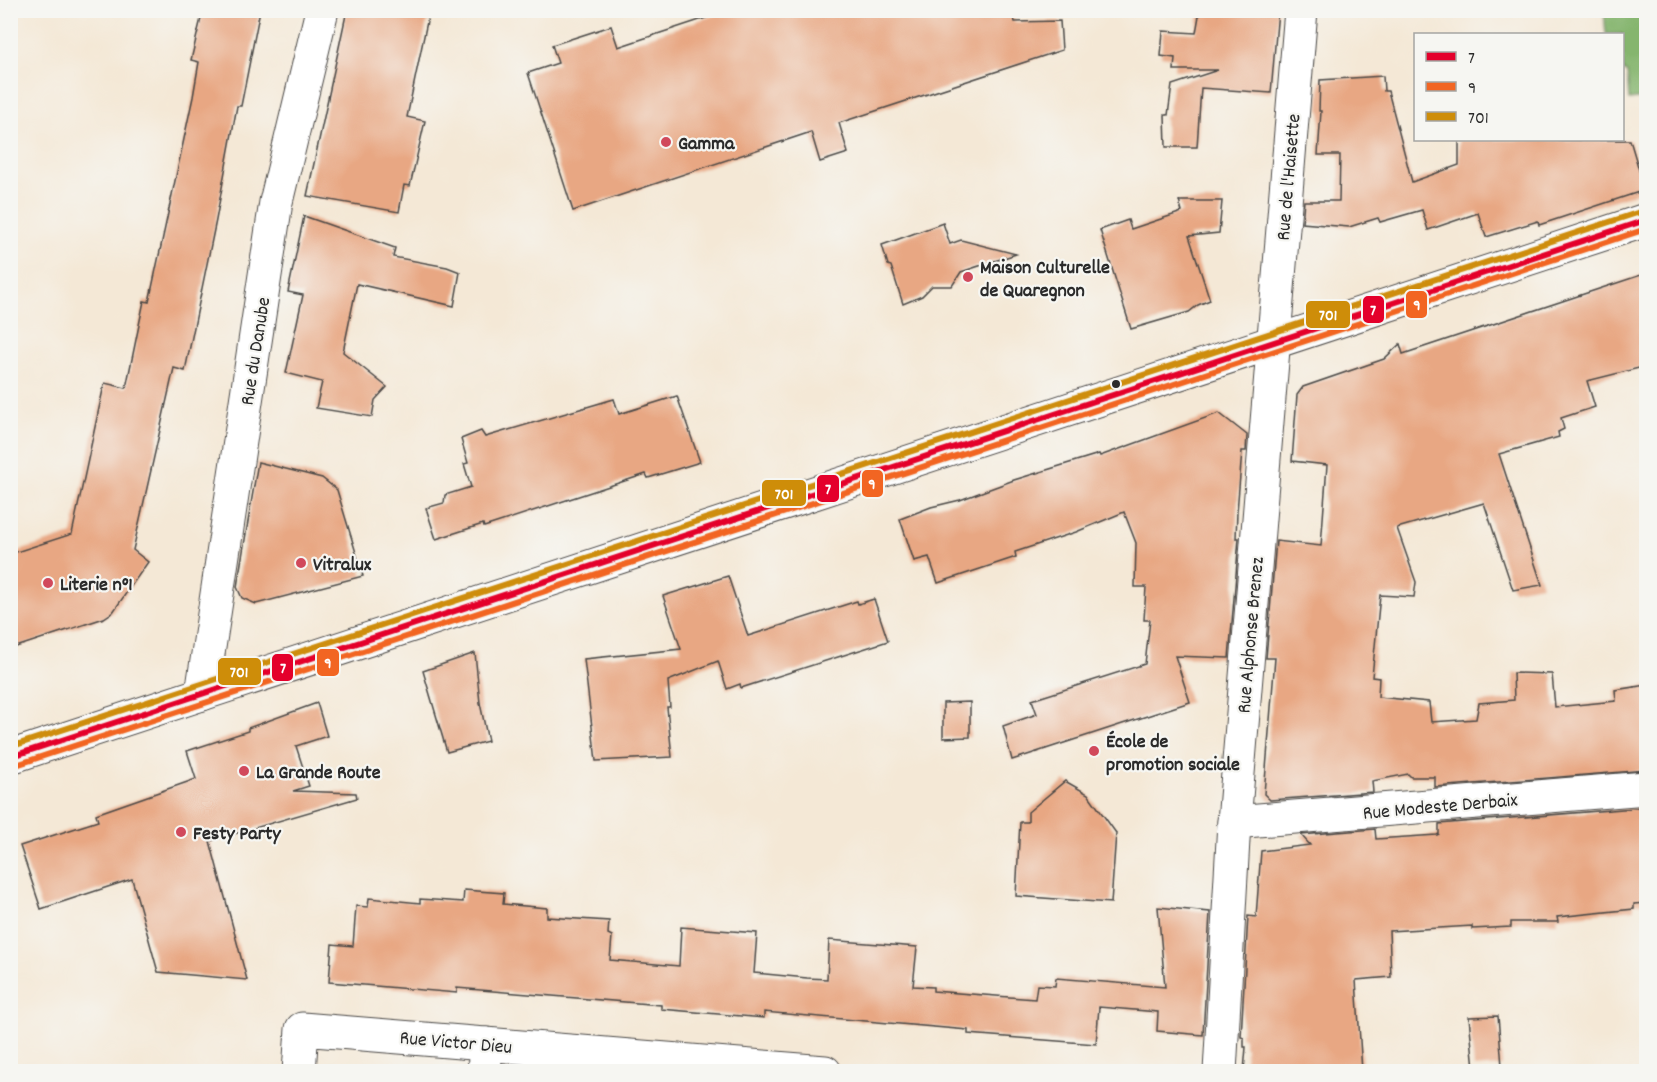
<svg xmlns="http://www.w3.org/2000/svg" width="1657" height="1082" viewBox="0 0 1657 1082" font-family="Dekko,sans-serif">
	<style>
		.forest { fill: #85b56e; stroke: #58704c; stroke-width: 1.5 }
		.building { fill: #e8a783 }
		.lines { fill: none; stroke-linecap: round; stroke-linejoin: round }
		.minor-casing { stroke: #494745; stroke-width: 35 }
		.primary-casing { stroke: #494745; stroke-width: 35 }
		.minor { stroke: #fff; stroke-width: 33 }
		.primary { stroke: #fff; stroke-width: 33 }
		.bus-1-casing { stroke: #f6f6f2; stroke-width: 10 }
		.bus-2-casing { stroke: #f6f6f2; stroke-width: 10 }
		.bus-3-casing { stroke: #f6f6f2; stroke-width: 10 }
		.bus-1 { stroke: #e4002b; stroke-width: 6 }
		.bus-2 { stroke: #f26522; stroke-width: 6 }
		.bus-3 { stroke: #ce8d09; stroke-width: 6 }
		.poi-dot { fill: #d1495b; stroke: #f6f6f2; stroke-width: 2 }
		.bus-dot { fill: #2b2b2b; stroke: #f6f6f2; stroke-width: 2 }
		.labels { text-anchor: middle; stroke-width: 4.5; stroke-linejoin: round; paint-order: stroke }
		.poi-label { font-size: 20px; font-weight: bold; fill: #2b2b2b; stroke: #f6f6f2; text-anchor: start }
		.street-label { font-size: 20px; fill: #2b2b2b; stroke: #f6f6f2 }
		.line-badge { stroke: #f6f6f2; stroke-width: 2 }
		.badge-label { font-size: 16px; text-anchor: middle; font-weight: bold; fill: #fff }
	</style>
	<rect width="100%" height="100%" fill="#f6f6f2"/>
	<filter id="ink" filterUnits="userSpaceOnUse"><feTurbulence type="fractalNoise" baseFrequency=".0167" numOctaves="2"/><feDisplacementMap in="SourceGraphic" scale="12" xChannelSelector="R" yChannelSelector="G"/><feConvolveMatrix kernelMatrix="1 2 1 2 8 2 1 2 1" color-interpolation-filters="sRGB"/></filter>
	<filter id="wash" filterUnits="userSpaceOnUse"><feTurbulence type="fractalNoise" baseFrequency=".008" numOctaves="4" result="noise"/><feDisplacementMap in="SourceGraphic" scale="24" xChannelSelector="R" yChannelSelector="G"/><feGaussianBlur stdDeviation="1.35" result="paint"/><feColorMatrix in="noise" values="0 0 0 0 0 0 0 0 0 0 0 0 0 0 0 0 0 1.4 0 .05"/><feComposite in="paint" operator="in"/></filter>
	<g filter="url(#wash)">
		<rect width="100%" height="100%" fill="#f4e8d6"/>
		<!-- forest -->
		<polygon class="forest" points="1604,11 1646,11 1646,98 1629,100 1627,72 1623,71 1622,34 1606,34"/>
		<g id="blocks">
			<!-- building -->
			<g class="building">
				<polygon points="203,10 260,10 241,106 237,106 216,220 185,371 174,368 133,550 148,562 113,612 104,618 10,649 10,554 72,534 104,385 105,383 126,388 144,301 149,302 193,97 199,62 191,60"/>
				<polygon points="347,10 397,10 428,17 407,117 425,121 410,186 404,185 399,212 307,196"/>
				<polygon points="730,10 1011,10 1015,22 1060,21 1062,50 839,123 848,153 820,162 811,132 573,211 528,73 558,63 552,45 611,26 618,47"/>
				<polygon points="1200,10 1278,10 1271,93 1201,88 1197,147 1166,147 1165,115 1168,115 1172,85 1218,70 1174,70 1175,58 1161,56 1163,31 1196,33"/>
				<polygon points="1383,76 1384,91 1388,91 1412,182 1459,165 1459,140 1630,140 1645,190 1539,225 1538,221 1486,237 1478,213 1428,230 1422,210 1380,222 1378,218 1349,227 1302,223 1304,201 1339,201 1340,155 1318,155 1321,111 1319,111 1320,80"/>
				<polygon points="1179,201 1222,201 1219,233 1189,236 1210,300 1198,305 1189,312 1131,329 1100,230 1128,220 1131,229 1182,212"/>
				<polygon points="304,216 395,248 393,257 447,267 460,272 454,306 357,284 343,352 387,387 375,400 372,417 316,408 322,382 286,373 303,295 288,292"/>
				<polygon points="943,223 950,244 961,240 1016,254 961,272 952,286 932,286 922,296 903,304 891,266 888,265 882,245"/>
				<polygon points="1647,273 1647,366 1587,381 1595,407 1561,418 1564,429 1558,432 1559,437 1499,454 1542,585 1513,590 1484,503 1397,528 1416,582 1414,597 1380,595 1372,677 1379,678 1378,697 1429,702 1431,722 1476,719 1479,703 1514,700 1513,673 1552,674 1555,707 1616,701 1615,690 1647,685 1647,770 1435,787 1435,777 1411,777 1408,774 1372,781 1373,792 1270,800 1264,794 1275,658 1266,658 1276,541 1321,546 1327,465 1292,461 1297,395 1303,387 1384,359 1400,344 1403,354"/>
				<polygon points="677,396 700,462 648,478 646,474 484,527 483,524 436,539 426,508 444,503 445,495 471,487 464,464 468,463 461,439 481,431 485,437 614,399 619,414"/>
				<polygon points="1219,413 1247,435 1246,451 1242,451 1237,512 1236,538 1239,538 1229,658 1175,656 1190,702 1012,760 1003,726 1037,714 1032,700 1145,664 1150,620 1144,620 1146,587 1135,587 1136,543 1124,512 1076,532 1015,552 1016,557 938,583 929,557 914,561 900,519 931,507 960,500 1014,480 1099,454 1100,456"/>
				<polygon points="258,462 322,478 337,490 363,576 256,604 242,598 237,587"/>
				<polygon points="728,576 748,636 857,601 858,604 874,599 888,641 741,688 740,684 727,689 718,661 668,681 670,707 667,707 672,757 596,761 584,659 681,649 663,596"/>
				<polygon points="475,653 480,703 488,741 447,752 423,671"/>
				<polygon points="970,702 970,737 943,738 943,703"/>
				<polygon points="317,703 327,736 296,746 309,786 293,791 356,793 357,798 210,841 247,980 158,972 132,879 41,909 20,846 98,821 96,814 196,779 187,751 248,731 248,728"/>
				<polygon points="1065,781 1088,794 1116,833 1111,903 1016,896 1020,822 1028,822 1028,812"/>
				<polygon points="1647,807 1647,903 1634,904 1634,909 1557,917 1558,922 1511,922 1511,927 1472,929 1472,926 1389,931 1391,977 1356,980 1362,1071 1244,1071 1246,1047 1244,1047 1244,1038 1241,1037 1248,916 1256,917 1261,851 1310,845 1301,835 1375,829 1376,839 1437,835 1439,834 1439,824"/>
				<polygon points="464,890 504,893 503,904 547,908 547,917 609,921 608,934 612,936 610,960 679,966 681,927 757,933 754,973 807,978 827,979 829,940 917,947 913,986 933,987 933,991 1035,999 1037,985 1055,986 1056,978 1165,987 1158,907 1210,912 1203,1035 1157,1031 1158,1012 1099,1007 1096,1044 968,1034 968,1030 764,1012 764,1018 661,1009 661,1005 457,988 457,993 329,982 332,944 353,946 356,906 368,907 369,898 420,903 420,899 463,902"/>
				<polygon points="1498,1016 1502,1066 1474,1068 1469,1017"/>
			</g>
		</g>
	</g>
	<g filter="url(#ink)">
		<use href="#blocks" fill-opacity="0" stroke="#494745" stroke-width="1.5"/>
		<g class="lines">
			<defs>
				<g id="minor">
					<polyline points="202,694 276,202 322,10"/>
					<polyline points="1234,822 1646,788"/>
					<polyline points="299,1072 302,1029 825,1072"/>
					<polyline points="484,1072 486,1044"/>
					<polyline points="1220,1072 1234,822 1301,10"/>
				</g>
				<polyline id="primary" points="10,757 1646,220"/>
			</defs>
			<!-- minor casing -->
			<use href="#minor" class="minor-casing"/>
			<!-- primary casing -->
			<use href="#primary" class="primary-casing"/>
			<!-- minor -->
			<use href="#minor" class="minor"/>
			<!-- primary -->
			<use href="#primary" class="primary"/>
			<defs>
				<polyline id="bus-1" points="10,757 1646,220"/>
				<polyline id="bus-2" points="13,766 1646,229"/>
				<polyline id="bus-3" points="10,747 1643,211"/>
			</defs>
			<!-- bus-1 casing -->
			<use href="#bus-1" class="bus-1-casing"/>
			<!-- bus-2 casing -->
			<use href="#bus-2" class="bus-2-casing"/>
			<!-- bus-3 casing -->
			<use href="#bus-3" class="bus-3-casing"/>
			<!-- bus-1 -->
			<use href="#bus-1" class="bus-1"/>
			<!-- bus-2 -->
			<use href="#bus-2" class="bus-2"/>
			<!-- bus-3 -->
			<use href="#bus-3" class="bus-3"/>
		</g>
	</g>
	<!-- markers -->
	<g class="poi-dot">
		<circle cx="666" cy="142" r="6"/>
		<circle cx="968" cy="277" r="6"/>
		<circle cx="301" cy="563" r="6"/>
		<circle cx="48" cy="583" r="6"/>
		<circle cx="1094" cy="751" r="6"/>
		<circle cx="244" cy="771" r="6"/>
		<circle cx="181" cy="832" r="6"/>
	</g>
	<circle class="bus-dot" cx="1116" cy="384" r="5"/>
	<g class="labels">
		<!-- poi labels -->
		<g class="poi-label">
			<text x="678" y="149">Gamma</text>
			<text x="980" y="273">Maison Culturelle<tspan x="980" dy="23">de Quaregnon</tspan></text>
			<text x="313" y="570">Vitralux</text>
			<text x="60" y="590">Literie n°1</text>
			<text x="1106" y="747">École de<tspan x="1106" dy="23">promotion sociale</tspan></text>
			<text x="256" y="778">La Grande Route</text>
			<text x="193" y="839">Festy Party</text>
		</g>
		<!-- street labels -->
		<g class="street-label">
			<text transform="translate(1287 177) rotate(-85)" y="7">Rue de l'Haisette</text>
			<text transform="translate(254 351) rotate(-81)" y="7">Rue du Danube</text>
			<text transform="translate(1249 635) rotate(-85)" y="7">Rue Alphonse Brenez</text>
			<text transform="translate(1440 805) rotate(-5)" y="7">Rue Modeste Derbaix</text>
			<text transform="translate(456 1041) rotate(5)" y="7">Rue Victor Dieu</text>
		</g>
	</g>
	<g class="line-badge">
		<rect x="1405" y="290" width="23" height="29" rx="6" fill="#f26522"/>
		<rect x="1362" y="295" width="23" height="29" rx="6" fill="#e4002b"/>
		<rect x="1305" y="300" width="46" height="29" rx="6" fill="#ce8d09"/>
		<rect x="861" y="469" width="23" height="29" rx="6" fill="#f26522"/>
		<rect x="816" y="474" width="24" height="29" rx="6" fill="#e4002b"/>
		<rect x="761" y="479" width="46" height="28" rx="6" fill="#ce8d09"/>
		<rect x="316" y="648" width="24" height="29" rx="6" fill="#f26522"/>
		<rect x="271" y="653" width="23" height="29" rx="6" fill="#e4002b"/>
		<rect x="217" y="657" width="45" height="29" rx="6" fill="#ce8d09"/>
	</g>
	<g class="badge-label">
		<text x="1417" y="310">9</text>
		<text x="1373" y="315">7</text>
		<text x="1328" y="320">701</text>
		<text x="872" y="489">9</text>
		<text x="828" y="494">7</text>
		<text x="784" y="499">701</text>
		<text x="328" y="668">9</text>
		<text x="283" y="673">7</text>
		<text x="239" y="677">701</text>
	</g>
	<!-- margin -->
	<rect width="1657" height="1082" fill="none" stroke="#f6f6f2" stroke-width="36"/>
	<!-- legend -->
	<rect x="1414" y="33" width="210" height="108" fill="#f6f6f2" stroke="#a5a5a2" stroke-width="1.5"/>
	<rect x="1426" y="52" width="30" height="9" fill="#e4002b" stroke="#a5a5a2" stroke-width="1.5"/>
	<text x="1468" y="63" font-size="18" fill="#2b2b2b">7</text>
	<rect x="1426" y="82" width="30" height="9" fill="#f26522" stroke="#a5a5a2" stroke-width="1.5"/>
	<text x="1468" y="93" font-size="18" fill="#2b2b2b">9</text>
	<rect x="1426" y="112" width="30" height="9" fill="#ce8d09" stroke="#a5a5a2" stroke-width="1.5"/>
	<text x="1468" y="123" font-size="18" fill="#2b2b2b">701</text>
</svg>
